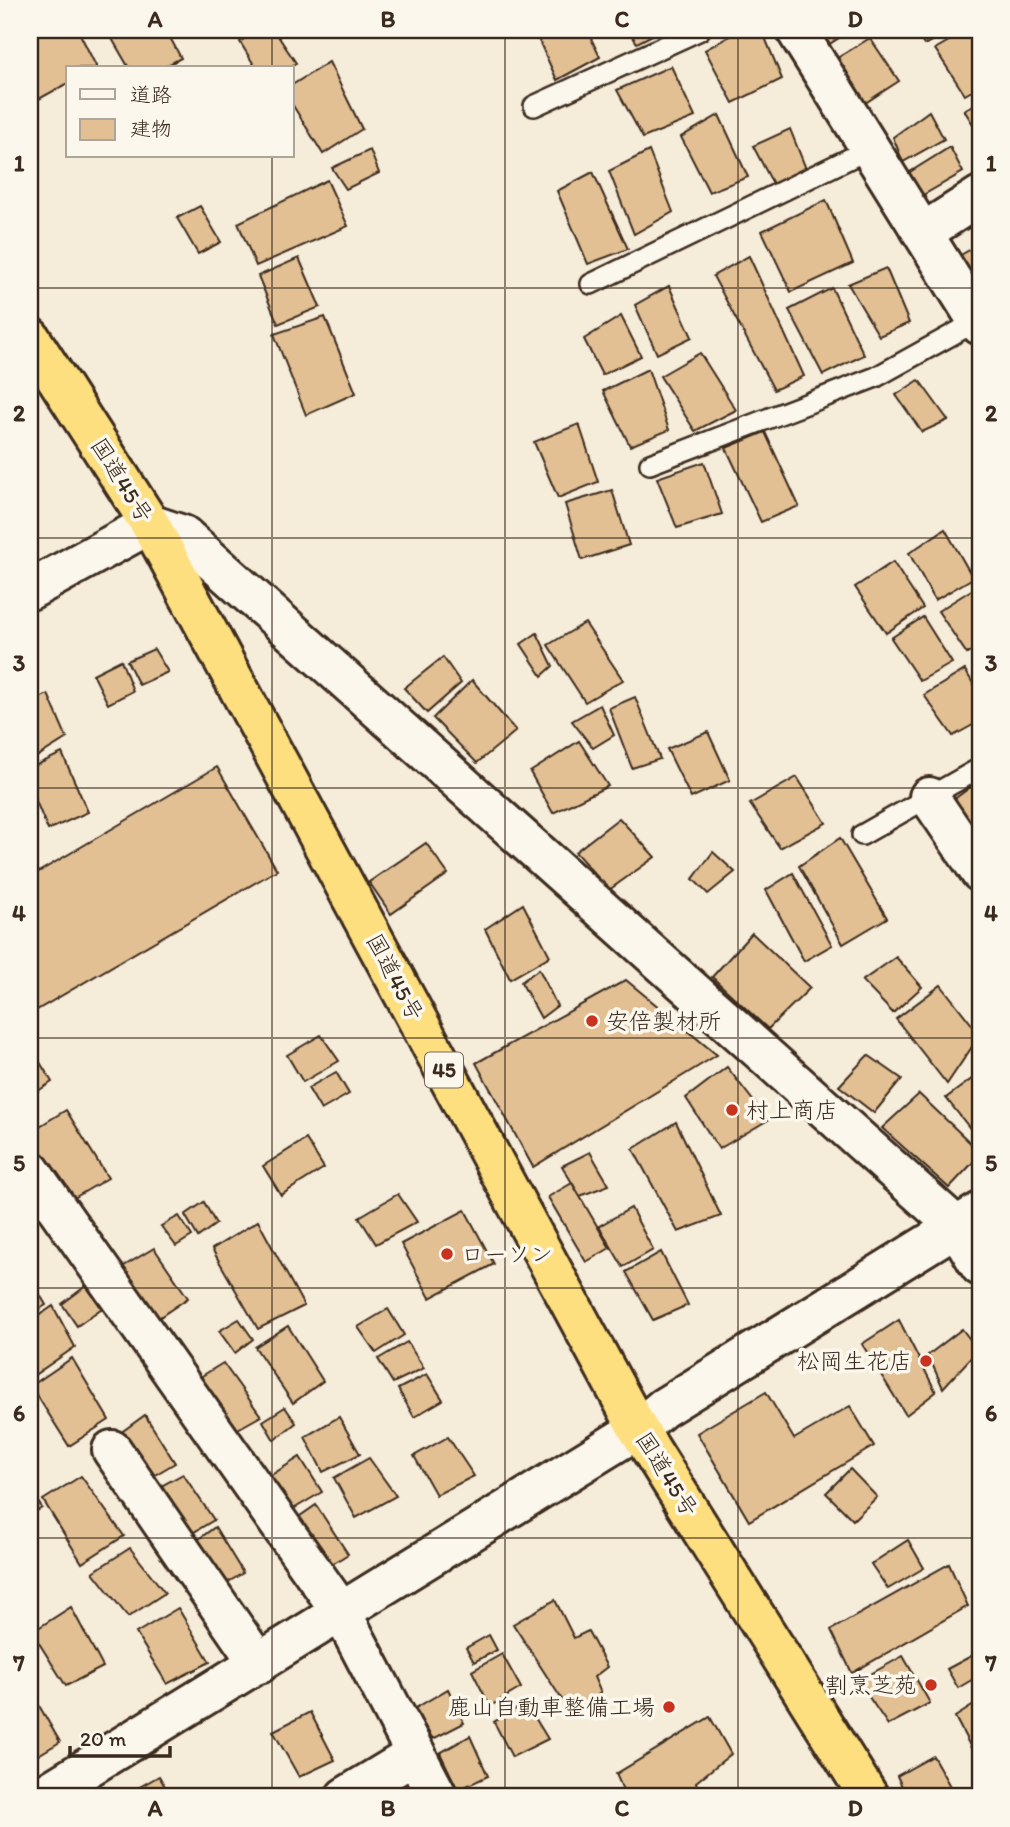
<svg xmlns="http://www.w3.org/2000/svg" width="1010" height="1827" viewBox="0 0 1010 1827" font-family="Itim,'Klee One',sans-serif">
	<style>
		.building { fill: #e2c094; stroke: #3b2a1e; stroke-width: 2 }
		.lines { fill: none; stroke-linecap: round; stroke-linejoin: round }
		.lane-casing { stroke: #3b2a1e; stroke-width: 24 }
		.street-casing { stroke: #3b2a1e; stroke-width: 44 }
		.secondary-casing { stroke: #3b2a1e; stroke-width: 44 }
		.highway-casing { stroke: #3b2a1e; stroke-width: 44 }
		.lane { stroke: #fbf7ec; stroke-width: 19 }
		.street { stroke: #fbf7ec; stroke-width: 38 }
		.secondary { stroke: #fbf7ec; stroke-width: 38 }
		.highway { stroke: #fedf80; stroke-width: 38 }
		.grid { fill: none; stroke: #3b2a1e; stroke-width: 2; stroke-opacity: 0.55 }
		.poi-dot { fill: #c8321e; stroke: #fbf7ec; stroke-width: 2.5 }
		.labels { text-anchor: middle; stroke-width: 7; stroke-linejoin: round; paint-order: stroke }
		.shield { fill: #fbf7ec; stroke: #75685c; stroke-width: 2 }
		.shield-label { font-size: 21px; font-weight: bold; fill: #3b2a1e }
		.street-label { font-size: 23px; fill: #3b2a1e; stroke: #fbf7ec }
		.poi-label { font-size: 23px; fill: #3b2a1e; stroke: #fbf7ec; text-anchor: start }
		.neatline { fill: none; stroke: #3b2a1e; stroke-width: 2.5 }
		.grid-label { font-size: 23px; text-anchor: middle; font-weight: bold; fill: #3b2a1e }
	</style>
	<rect width="100%" height="100%" fill="#f6ecda"/>
	<filter id="ink" filterUnits="userSpaceOnUse"><feTurbulence type="fractalNoise" baseFrequency=".0143" numOctaves="2"/><feDisplacementMap in="SourceGraphic" scale="14" xChannelSelector="R" yChannelSelector="G"/><feConvolveMatrix kernelMatrix="1 2 1 2 8 2 1 2 1" color-interpolation-filters="sRGB"/></filter>
	<g filter="url(#ink)">
		<!-- building -->
		<g class="building">
			<polygon points="34,30 78,30 97,68 68,68 68,83 30,104 30,32"/>
			<polygon points="107,30 166,30 181,58 162,68 129,68"/>
			<polygon points="255,30 274,30 296,63 289,68 256,68 240,42"/>
			<polygon points="534,30 587,30 600,57 557,80"/>
			<polygon points="628,30 662,30 637,43"/>
			<polygon points="741,30 762,30 782,79 733,103 705,50"/>
			<polygon points="819,30 851,30 828,45"/>
			<polygon points="913,30 953,30 924,45"/>
			<polygon points="968,30 980,30 980,86 965,95 935,49"/>
			<polygon points="870,38 899,81 862,105 834,60"/>
			<polygon points="329,62 362,129 323,154 292,104 292,85"/>
			<polygon points="671,66 695,117 643,138 617,90"/>
			<polygon points="980,101 980,135 964,110"/>
			<polygon points="929,111 944,139 903,162 893,137"/>
			<polygon points="719,115 748,177 709,192 681,137"/>
			<polygon points="790,129 806,169 773,184 753,146"/>
			<polygon points="950,147 963,172 918,198 902,177"/>
			<polygon points="370,150 379,173 346,189 332,168"/>
			<polygon points="649,151 673,212 634,234 609,171"/>
			<polygon points="593,172 628,249 588,264 557,191"/>
			<polygon points="327,180 348,226 256,266 238,223"/>
			<polygon points="826,200 853,263 791,292 762,231"/>
			<polygon points="200,206 221,242 198,254 177,218"/>
			<polygon points="980,244 980,307 952,260"/>
			<polygon points="749,256 804,376 774,390 713,276"/>
			<polygon points="299,258 320,307 278,324 258,276"/>
			<polygon points="886,268 909,323 879,336 848,284"/>
			<polygon points="669,286 692,337 657,354 635,305"/>
			<polygon points="832,288 864,355 823,375 789,310"/>
			<polygon points="621,316 641,356 602,375 584,339"/>
			<polygon points="325,317 356,393 306,415 274,334"/>
			<polygon points="700,353 736,410 695,431 660,376"/>
			<polygon points="648,369 669,430 630,446 603,391"/>
			<polygon points="919,380 948,420 922,432 896,395"/>
			<polygon points="579,424 598,482 558,498 534,442"/>
			<polygon points="765,432 799,506 761,522 726,448"/>
			<polygon points="704,462 722,514 677,528 657,478"/>
			<polygon points="612,490 629,545 582,560 565,504"/>
			<polygon points="945,529 973,578 935,600 909,553"/>
			<polygon points="893,562 923,608 886,633 855,587"/>
			<polygon points="973,589 980,599 980,645 967,654 938,611"/>
			<polygon points="923,617 952,663 920,681 891,638"/>
			<polygon points="585,623 623,680 585,702 548,645"/>
			<polygon points="537,633 553,666 542,676 521,644"/>
			<polygon points="154,649 168,672 139,685 127,661"/>
			<polygon points="443,657 461,683 427,713 404,688"/>
			<polygon points="121,660 133,691 108,704 93,674"/>
			<polygon points="965,670 980,695 980,721 953,736 924,695"/>
			<polygon points="472,680 516,731 477,763 433,718"/>
			<polygon points="48,694 67,738 30,761 30,702"/>
			<polygon points="635,697 660,759 632,768 609,708"/>
			<polygon points="600,705 614,735 593,748 572,721"/>
			<polygon points="708,732 730,780 691,798 667,749"/>
			<polygon points="579,741 608,786 553,813 530,772"/>
			<polygon points="62,753 88,812 48,830 30,787 30,768"/>
			<polygon points="217,767 277,870 30,1014 30,877"/>
			<polygon points="797,777 826,823 780,848 750,804"/>
			<polygon points="980,780 980,847 953,800"/>
			<polygon points="619,818 655,857 609,890 575,852"/>
			<polygon points="840,838 887,918 843,944 799,866"/>
			<polygon points="426,843 448,874 391,914 369,882"/>
			<polygon points="713,852 735,872 708,894 693,879"/>
			<polygon points="793,873 832,945 804,961 766,890"/>
			<polygon points="523,904 550,956 510,979 485,929"/>
			<polygon points="752,933 810,988 768,1029 712,977"/>
			<polygon points="896,957 922,987 893,1013 862,981"/>
			<polygon points="539,969 557,1006 541,1018 521,982"/>
			<polygon points="626,980 717,1055 533,1167 476,1063"/>
			<polygon points="941,985 980,1035 947,1084 896,1019"/>
			<polygon points="321,1035 339,1061 303,1082 287,1055"/>
			<polygon points="30,1046 52,1082 30,1096"/>
			<polygon points="868,1055 902,1079 874,1113 839,1086"/>
			<polygon points="727,1067 768,1120 719,1149 686,1098"/>
			<polygon points="336,1072 349,1094 321,1110 308,1088"/>
			<polygon points="980,1073 980,1141 946,1098"/>
			<polygon points="919,1094 980,1152 980,1155 949,1188 882,1128"/>
			<polygon points="66,1110 108,1178 69,1201 30,1144 30,1132"/>
			<polygon points="676,1122 721,1216 678,1232 633,1149"/>
			<polygon points="306,1139 324,1168 281,1195 263,1166"/>
			<polygon points="590,1152 609,1185 580,1196 562,1166"/>
			<polygon points="572,1183 610,1248 586,1262 548,1197"/>
			<polygon points="398,1194 417,1222 376,1244 359,1217"/>
			<polygon points="204,1202 216,1224 198,1237 185,1215"/>
			<polygon points="631,1208 653,1250 623,1267 599,1226"/>
			<polygon points="465,1210 494,1264 430,1298 401,1244"/>
			<polygon points="179,1216 192,1236 176,1246 161,1226"/>
			<polygon points="258,1221 304,1306 258,1329 212,1249"/>
			<polygon points="154,1248 188,1298 154,1321 119,1269"/>
			<polygon points="661,1252 688,1305 653,1320 626,1272"/>
			<polygon points="30,1278 46,1305 30,1315"/>
			<polygon points="86,1286 102,1308 77,1326 62,1304"/>
			<polygon points="53,1306 75,1347 30,1378 30,1322"/>
			<polygon points="388,1309 404,1335 376,1353 358,1327"/>
			<polygon points="239,1319 253,1339 235,1353 219,1331"/>
			<polygon points="899,1320 936,1392 906,1415 862,1344"/>
			<polygon points="288,1326 323,1381 293,1403 255,1347"/>
			<polygon points="962,1329 978,1350 943,1388 928,1355"/>
			<polygon points="407,1342 424,1368 393,1383 378,1359"/>
			<polygon points="72,1358 109,1420 69,1446 31,1386"/>
			<polygon points="223,1363 261,1416 227,1435 192,1382"/>
			<polygon points="427,1374 443,1400 414,1417 398,1389"/>
			<polygon points="766,1392 794,1439 850,1406 874,1446 749,1521 697,1433"/>
			<polygon points="285,1407 296,1423 274,1440 263,1421"/>
			<polygon points="145,1415 175,1463 143,1482 116,1436"/>
			<polygon points="339,1417 360,1454 323,1472 305,1437"/>
			<polygon points="448,1437 474,1476 436,1495 414,1456"/>
			<polygon points="300,1457 322,1492 285,1514 262,1481"/>
			<polygon points="369,1458 396,1496 356,1518 334,1478"/>
			<polygon points="850,1469 877,1497 853,1520 826,1493"/>
			<polygon points="183,1474 214,1520 184,1538 156,1489"/>
			<polygon points="81,1476 124,1536 82,1563 43,1500"/>
			<polygon points="30,1490 42,1508 30,1515"/>
			<polygon points="316,1505 348,1554 323,1570 290,1523"/>
			<polygon points="215,1527 243,1573 217,1589 188,1547"/>
			<polygon points="908,1540 924,1568 888,1589 871,1564"/>
			<polygon points="130,1548 165,1593 128,1617 93,1572"/>
			<polygon points="949,1564 968,1606 852,1673 831,1630"/>
			<polygon points="555,1600 574,1638 588,1631 607,1667 594,1677 601,1693 570,1712 513,1624"/>
			<polygon points="71,1607 103,1667 66,1686 32,1632"/>
			<polygon points="178,1608 210,1662 167,1684 136,1633"/>
			<polygon points="489,1635 497,1650 474,1662 466,1648"/>
			<polygon points="502,1654 521,1688 490,1706 472,1671"/>
			<polygon points="975,1654 980,1667 980,1675 958,1688 947,1669"/>
			<polygon points="903,1656 930,1703 888,1725 858,1681"/>
			<polygon points="448,1689 464,1723 433,1739 414,1709"/>
			<polygon points="30,1690 60,1742 30,1760"/>
			<polygon points="980,1701 980,1765 955,1717"/>
			<polygon points="526,1703 548,1739 512,1757 494,1722"/>
			<polygon points="310,1712 335,1760 299,1777 273,1731"/>
			<polygon points="710,1717 731,1754 696,1782 698,1789 685,1797 626,1797 616,1774"/>
			<polygon points="470,1736 488,1776 458,1790 440,1753"/>
			<polygon points="933,1756 956,1797 907,1797 897,1776"/>
			<polygon points="159,1776 171,1797 122,1797"/>
		</g>
		<g class="lines">
			<defs>
				<g id="lane">
					<polyline points="534,106 700,30"/>
					<polyline points="591,284 871,148"/>
					<polyline points="650,464 876,377 977,321"/>
					<polyline points="862,835 980,768"/>
				</g>
				<g id="street">
					<polyline points="796,30 980,325"/>
					<polyline points="924,232 980,196"/>
					<polyline points="929,797 980,872"/>
					<polyline points="30,1170 342,1613 438,1797"/>
					<polyline points="112,1450 259,1664"/>
					<polyline points="345,1797 416,1754"/>
				</g>
				<g id="secondary">
					<polyline points="30,590 150,524 183,535 956,1226 980,1266"/>
					<polyline points="40,1797 638,1429 663,1408 980,1212"/>
				</g>
				<polyline id="highway" points="30,337 150,524 638,1429 869,1797"/>
			</defs>
			<!-- lane casing -->
			<use href="#lane" class="lane-casing"/>
			<!-- street casing -->
			<use href="#street" class="street-casing"/>
			<!-- secondary casing -->
			<use href="#secondary" class="secondary-casing"/>
			<!-- highway casing -->
			<use href="#highway" class="highway-casing"/>
			<!-- lane -->
			<use href="#lane" class="lane"/>
			<!-- street -->
			<use href="#street" class="street"/>
			<!-- secondary -->
			<use href="#secondary" class="secondary"/>
			<!-- highway -->
			<use href="#highway" class="highway"/>
		</g>
	</g>
	<!-- grid -->
	<path class="grid" d="M272,30V68M505,30V1797M738,30V1797M272,156V1797M30,288H980M30,538H980M30,788H980M30,1038H980M30,1288H980M30,1538H980"/>
	<!-- markers -->
	<g class="poi-dot">
		<circle cx="592" cy="1021" r="7"/>
		<circle cx="732" cy="1110" r="7"/>
		<circle cx="447" cy="1254" r="7"/>
		<circle cx="926" cy="1361" r="7"/>
		<circle cx="931" cy="1685" r="7"/>
		<circle cx="669" cy="1707" r="7"/>
	</g>
	<g class="labels">
		<!-- shield labels -->
		<rect class="shield" x="425" y="1052.5" width="38" height="35" rx="5"/>
		<g class="shield-label">
			<text x="444" y="1077">45</text>
		</g>
		<!-- street labels -->
		<g class="street-label">
			<text transform="translate(122 480) rotate(58)" y="8">国道45号</text>
			<text transform="translate(395 977) rotate(62)" y="8">国道45号</text>
			<text transform="translate(667 1474) rotate(58)" y="8">国道45号</text>
		</g>
		<!-- poi labels -->
		<g class="poi-label">
			<text x="606" y="1029">安倍製材所</text>
			<text x="746" y="1118">村上商店</text>
			<text x="461" y="1262">ローソン</text>
			<text x="912" y="1369" text-anchor="end">松岡生花店</text>
			<text x="917" y="1693" text-anchor="end">割烹芝苑</text>
			<text x="655" y="1715" text-anchor="end">鹿山自動車整備工場</text>
		</g>
	</g>
	<!-- margin -->
	<rect width="1010" height="1827" fill="none" stroke="#fbf7ec" stroke-width="77"/>
	<!-- legend -->
	<rect x="66" y="66" width="228" height="91" fill="#fbf7ec" stroke="#aea59a" stroke-width="2"/>
	<rect x="80" y="89" width="35" height="10" fill="#fbf7ec" stroke="#aea59a" stroke-width="2"/>
	<text x="130" y="102" font-size="21" fill="#3b2a1e">道路</text>
	<rect x="80" y="119" width="35" height="21" fill="#e2c094" stroke="#aea59a" stroke-width="2"/>
	<text x="130" y="136" font-size="21" fill="#3b2a1e">建物</text>
	<!-- scale -->
	<path d="M70 1746v10h100v-10" fill="none" stroke="#3b2a1e" stroke-width="3.5"/>
	<text x="80" y="1746" font-size="21" fill="#3b2a1e" stroke="#fbf7ec" stroke-width="5" paint-order="stroke">20 m</text>
	<rect x="38" y="38" width="934" height="1750" class="neatline"/>
	<g class="grid-label">
		<text x="155" y="27">A</text>
		<text x="388" y="27">B</text>
		<text x="622" y="27">C</text>
		<text x="855" y="27">D</text>
		<text x="19" y="171">1</text>
		<text x="991" y="171">1</text>
		<text x="19" y="421">2</text>
		<text x="991" y="421">2</text>
		<text x="19" y="671">3</text>
		<text x="991" y="671">3</text>
		<text x="19" y="921">4</text>
		<text x="991" y="921">4</text>
		<text x="19" y="1171">5</text>
		<text x="991" y="1171">5</text>
		<text x="19" y="1421">6</text>
		<text x="991" y="1421">6</text>
		<text x="19" y="1671">7</text>
		<text x="991" y="1671">7</text>
		<text x="155" y="1816">A</text>
		<text x="388" y="1816">B</text>
		<text x="622" y="1816">C</text>
		<text x="855" y="1816">D</text>
	</g>
</svg>
